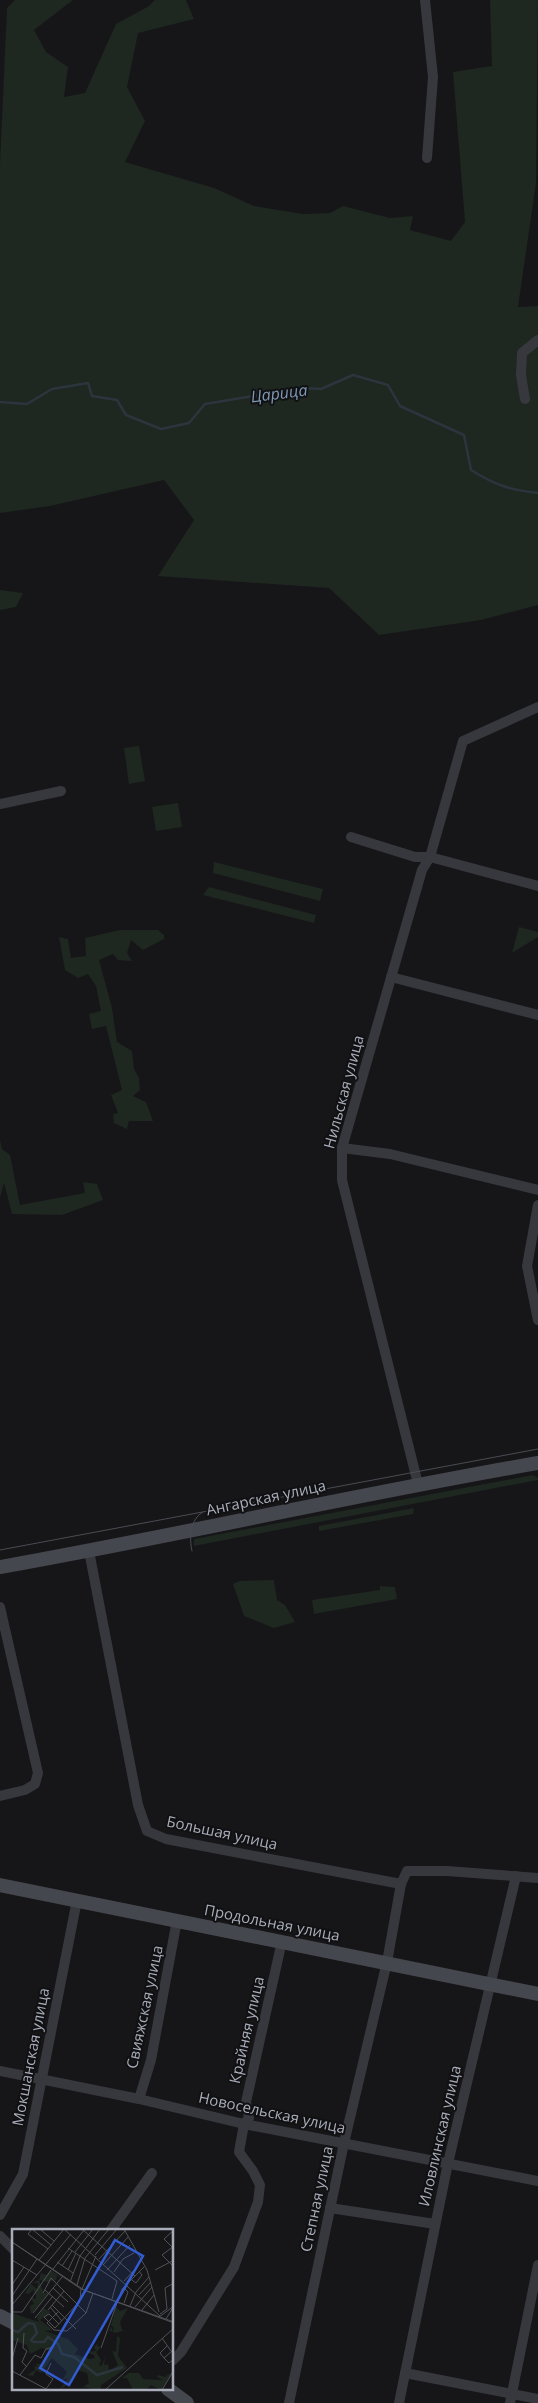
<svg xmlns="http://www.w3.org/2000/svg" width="538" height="2403" viewBox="0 0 538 2403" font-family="'Open Sans',sans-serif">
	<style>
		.green { fill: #1e2720 }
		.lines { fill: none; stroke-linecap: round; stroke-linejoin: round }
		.stream { stroke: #2c353d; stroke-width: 2.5 }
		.street { stroke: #37383e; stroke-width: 10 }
		.secondary { stroke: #45474e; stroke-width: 14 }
		.tram { stroke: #4a4c53; stroke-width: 1 }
		.labels { text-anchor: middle; stroke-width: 4; stroke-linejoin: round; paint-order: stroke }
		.street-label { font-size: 15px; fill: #a8adb9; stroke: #111113 }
		.water-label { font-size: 16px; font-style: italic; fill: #7e99b4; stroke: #111113 }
		.inset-river { fill: none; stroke: #2c353d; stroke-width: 2.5 }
		.inset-road { fill: none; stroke: #505258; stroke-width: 1 }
		.view { fill: #325cd3; fill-opacity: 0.15; stroke: #325cd3; stroke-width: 2.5 }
		.inset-edge { fill: none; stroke: #a8adb9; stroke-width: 2.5 }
	</style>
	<rect width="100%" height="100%" fill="#161618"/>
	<!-- green -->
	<g class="green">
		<polygon points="15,0 73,0 34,30 46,52 68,67 64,97 85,93 116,24 149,6 155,0 186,0 194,19 138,33 127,87 145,121 125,162 214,188 254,206 303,214 330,213 343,206 390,218 413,216 410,230 451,241 465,222 453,72 492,66 490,0 538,0 536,183 518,307 538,306 538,605 481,620 379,635 329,588 158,576 194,520 164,480 50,506 0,513 0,164 7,8"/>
		<polygon points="0,590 23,593 16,607 0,610"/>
		<polygon points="139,746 145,781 129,784 124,748"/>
		<polygon points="178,803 182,827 156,831 152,807"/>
		<polygon points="214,862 323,889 320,901 213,873"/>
		<polygon points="209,887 316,915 314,923 203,895"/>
		<polygon points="519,927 538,932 538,937 512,953"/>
		<polygon points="120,930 158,930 164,935 164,939 143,950 131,940 127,953 132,961 118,960 113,954 99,960 112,1008 117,1042 132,1051 134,1069 139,1078 140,1090 133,1096 146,1102 153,1121 129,1121 127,1129 114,1123 113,1114 118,1113 111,1095 122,1090 106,1026 92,1029 89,1014 101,1011 96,986 88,974 78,978 65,970 59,937 68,939 71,958 86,956 85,938"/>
		<polygon points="0,1140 2,1149 10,1155 20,1205 85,1193 83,1182 97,1184 103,1200 62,1215 12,1214 4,1183 0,1197"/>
		<polygon points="533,1475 538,1478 538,1480 194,1546 194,1539"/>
		<polygon points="414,1508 413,1514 319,1531 319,1526"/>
		<polygon points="274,1580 277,1600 285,1605 295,1622 274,1628 244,1616 233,1584 240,1581"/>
		<polygon points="380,1586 395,1587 397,1599 314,1614 312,1600 380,1590"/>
	</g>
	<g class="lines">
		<!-- stream -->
		<path class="stream" d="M0,402L27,404L52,389L88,383L92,396L117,400L126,415L161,429L189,423L205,404L301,388L321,389L353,375L388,385L400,406L464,435L471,470C495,485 510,490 538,493"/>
		<!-- street -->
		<g class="street">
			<polyline points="425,0 433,77 427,158"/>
			<polyline points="525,399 521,375 522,353 538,340"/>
			<polyline points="0,804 61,791"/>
			<polyline points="351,837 415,857 430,857 538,886"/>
			<polyline points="391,977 538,1015"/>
			<polyline points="342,1148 390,1154 538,1190"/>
			<polyline points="538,1205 527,1266 538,1320"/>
			<polyline points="418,1484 342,1180 342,1148 422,870 430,857 463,741 538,707"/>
			<polyline points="89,1551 138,1805 147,1831 166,1839 401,1884 407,1871 447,1871 538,1878"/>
			<polyline points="0,1607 38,1773 35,1784 25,1790 0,1796"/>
			<polyline points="0,2071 139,2099 244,2124 538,2181"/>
			<polyline points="139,2099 151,2060 177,1920"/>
			<polyline points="330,2208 435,2224"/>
			<polyline points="0,2215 23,2174 77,1900"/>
			<polyline points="111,2230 152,2173"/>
			<polyline points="0,2236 14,2250"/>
			<polyline points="172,2361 181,2352 234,2267 258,2202 260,2185 253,2171 239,2152 244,2124 249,2118 246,2102 282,1941"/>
			<polyline points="405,2373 538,2399"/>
			<polyline points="289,2403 344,2143 387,1962 401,1884"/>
			<polyline points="399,2403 448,2163 516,1876"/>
			<polyline points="510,2403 538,2265"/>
		</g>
		<!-- secondary -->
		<g class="secondary">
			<path d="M0,1567C180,1535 358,1494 538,1463"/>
			<polyline points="0,1885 538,1994"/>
			<polyline points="0,2316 14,2323"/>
			<polyline points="168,2389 187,2403"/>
		</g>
		<!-- tram -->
		<g class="tram">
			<polyline points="0,1550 538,1449"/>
			<path d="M192,1551C189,1538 190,1519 203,1512"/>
		</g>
	</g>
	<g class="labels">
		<!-- street labels -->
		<g class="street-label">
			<text transform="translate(344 1092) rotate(-75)" y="5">Нильская улица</text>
			<text transform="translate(266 1498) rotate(-12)" y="5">Ангарская улица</text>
			<text transform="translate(222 1833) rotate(12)" y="5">Большая улица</text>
			<text transform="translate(272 1923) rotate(11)" y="5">Продольная улица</text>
			<text transform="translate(145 2007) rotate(-78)" y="5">Свияжская улица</text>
			<text transform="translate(247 2030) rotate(-77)" y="5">Крайняя улица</text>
			<text transform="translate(31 2057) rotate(-79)" y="5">Мокшанская улица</text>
			<text transform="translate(272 2113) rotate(12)" y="5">Новосельская улица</text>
			<text transform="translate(440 2136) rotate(-77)" y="5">Иловлинская улица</text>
			<text transform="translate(317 2199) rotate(-78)" y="5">Степная улица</text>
		</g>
		<!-- water labels -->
		<g class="water-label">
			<text transform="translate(279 393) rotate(-7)" y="6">Царица</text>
		</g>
	</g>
	<!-- overview -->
	<g transform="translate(12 2229)">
		<rect width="161" height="161" fill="#161618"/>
		<path d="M39,41L48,48L45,47L44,51L36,53L27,51L32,64H37L19,85L18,77L22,75L18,68L24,70V66L21,61L17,65L13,64L19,55L25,60L26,54H20L27,51L29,44L34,46ZM104,78L108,82L116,79L108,93L110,101L114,103L110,102L109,108L110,102L104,104L98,102L97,101L100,98V103L102,99L99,96ZM31,79L39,83L28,91L41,101L33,102L56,110L66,120L63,125L77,130L83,129L82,126L74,123L84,122L82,118L85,115L88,119L84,123L89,131L87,137L90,136L93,128L92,136L96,135L97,142L106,136L100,122L104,123L105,107L108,109L106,127L115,139L89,156L88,161L71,158L77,154L75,144L66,141L57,155L48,160L56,149L47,152V149L51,150L55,143L40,129L29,144L24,141L21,147L15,146L23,141L22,138L26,137L23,135H31L39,123L30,119L18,125L15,116L0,111V84L27,93L25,89ZM161,142L149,161L139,156L134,161H121L115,149H110L117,144H127L131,150L151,151L145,148L146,146L153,148Z" fill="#1e2720"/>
		<path class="inset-river" d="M0,101L6,103L16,94L22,95L25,104L19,111L21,113H32L36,108L46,115L50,125L62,128L85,146L111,138"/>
		<path class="inset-road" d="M52,0L148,87M70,0L123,47M112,0L135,41L147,83M29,1L42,12M0,13L69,60L162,93M0,13L72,61L162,94M162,17L150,26L162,38M160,18L152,10L162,1M56,19L105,52L100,70M36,20L16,5L20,0L39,16M63,23L81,0M83,26L105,0M87,30L113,2M0,31L25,46M27,31L52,0M45,33L61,44M91,36L116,8M50,37L60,22M41,40L72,1M56,41L64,24M95,41L118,16M143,41L162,31M102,43L111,30L122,24M120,51L124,54L130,46L127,42M112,52L126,37M58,53L68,27L88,0M0,56L12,38M65,56L73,29L97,0M41,59L56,73M70,60L84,27M33,61L52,78M31,64L39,49L74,84M127,66L139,53M0,67L25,30M112,74L116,63L113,60M0,76L59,5M40,76L64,100M118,77L124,63L137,48M38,78L50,92M123,78L140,58M36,81L52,62M130,81L142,66M0,83H10L39,41M46,83L35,94L42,101L55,102L74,84L81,64M21,84L50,48M148,85L155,80L153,59L162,54M32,88L43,99L68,72L69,60M32,88L37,85L47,95M147,88L162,77M23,89L41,67M154,90L162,77M12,104L11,119L15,122L10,133L15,138M150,109L159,122M89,119L110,60L132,38M160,122L152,129L157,134L162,130M152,129L148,124L155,117M0,130L6,109M0,142L36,161M8,146L23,126L29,129L34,120L41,118M34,160L41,150L34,145L39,134M93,161L162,99M150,161L162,141"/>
		<path class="view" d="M103,11L131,27L57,156L28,139Z"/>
		<rect width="161" height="161" class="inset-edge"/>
	</g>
</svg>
